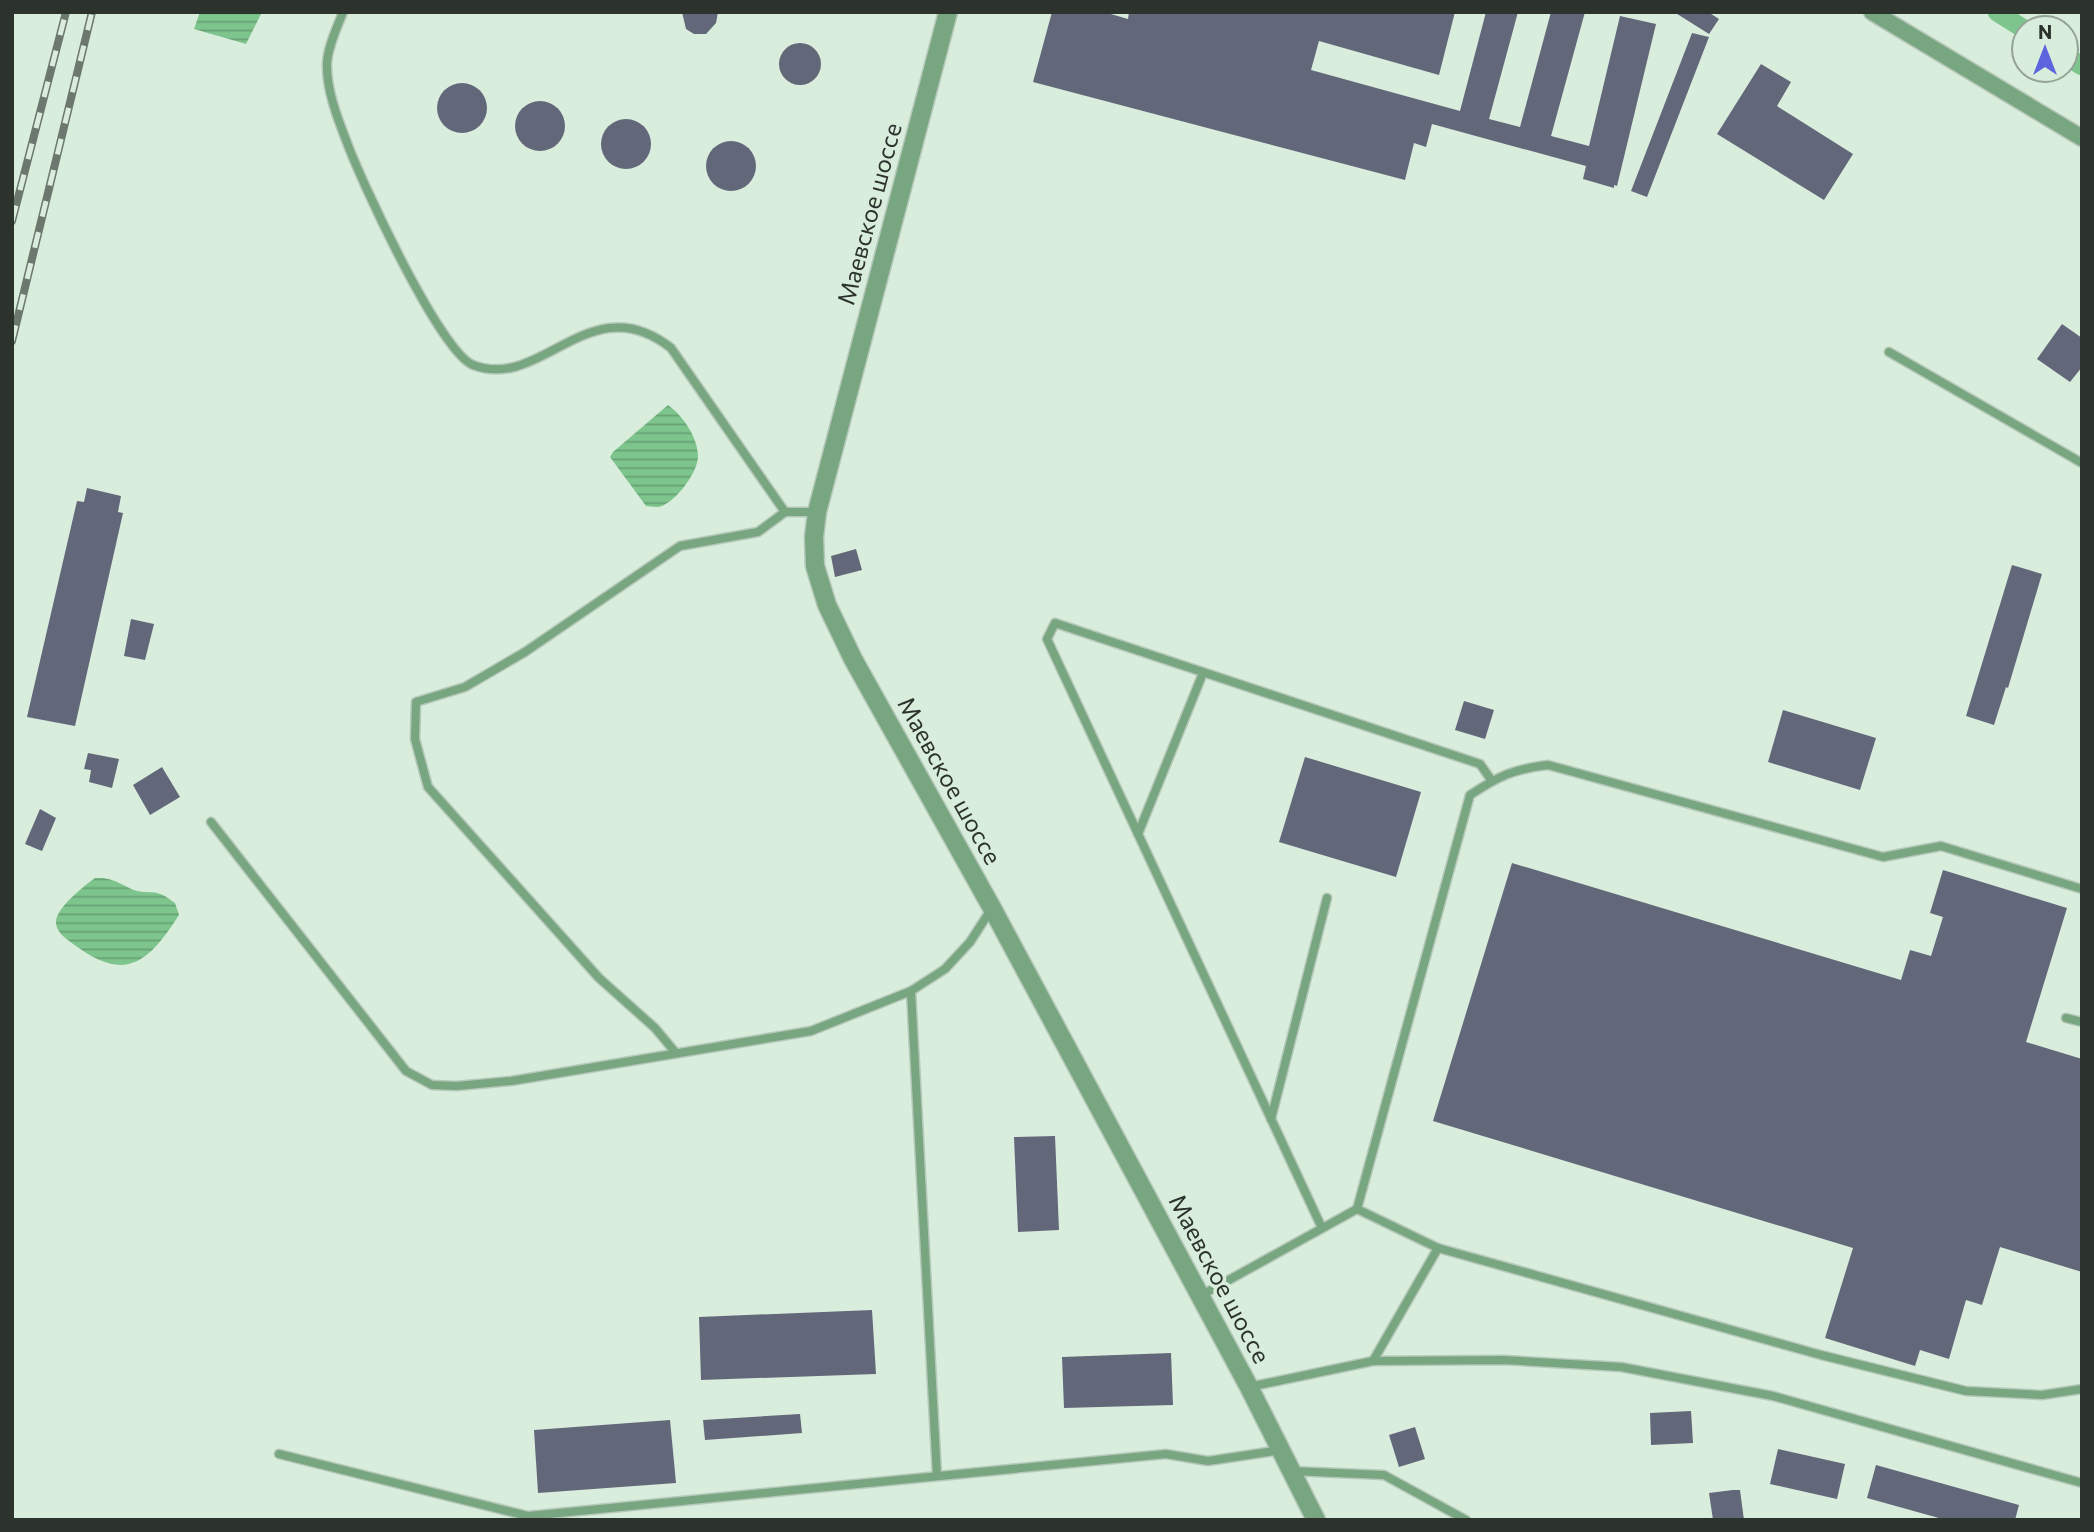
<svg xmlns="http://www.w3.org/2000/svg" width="2094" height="1532" viewBox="0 0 2094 1532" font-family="Commissioner,sans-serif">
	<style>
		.water { fill: url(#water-rules) }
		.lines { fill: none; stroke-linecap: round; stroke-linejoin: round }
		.canal { stroke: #7ec58d; stroke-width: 19 }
		.building { fill: #63677a }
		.service-casing { stroke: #b6c8b9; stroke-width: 11 }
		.minor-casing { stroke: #b6c8b9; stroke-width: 19 }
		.tertiary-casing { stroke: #b6c8b9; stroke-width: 21 }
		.service { stroke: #77a680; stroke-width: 8 }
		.minor { stroke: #77a680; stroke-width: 16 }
		.tertiary { stroke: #77a680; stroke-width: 18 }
		.rail-casing { stroke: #6c776d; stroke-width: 8 }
		.rail { stroke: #d9eddc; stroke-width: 5; stroke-dasharray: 16; stroke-linecap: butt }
		.labels { text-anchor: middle; stroke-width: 7; stroke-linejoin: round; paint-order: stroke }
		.street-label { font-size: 24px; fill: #2c332d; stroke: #d9eddc }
	</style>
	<defs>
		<pattern id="water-rules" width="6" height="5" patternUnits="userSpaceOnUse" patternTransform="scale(1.75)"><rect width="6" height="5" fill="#7ec58d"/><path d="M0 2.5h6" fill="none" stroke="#67a174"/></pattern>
	</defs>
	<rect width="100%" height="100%" fill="#d9eddc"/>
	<!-- water -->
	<g class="water">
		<polygon points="200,12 262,12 246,44 194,29"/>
		<path d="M668,405C683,416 697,436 698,455C699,471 677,500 662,506C657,508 650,506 646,506L610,457L613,452Z"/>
		<path d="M95,878C115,877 120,885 137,891C145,893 153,891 160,894C165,895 170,900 175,903L179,915C150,960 127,984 76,946C68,940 56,933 56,922C56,908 84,886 95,878Z"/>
	</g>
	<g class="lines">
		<!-- canal -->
		<g class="canal">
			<polyline points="1997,12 2024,29"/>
			<polyline points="2066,56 2082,66"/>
		</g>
	</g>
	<!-- building -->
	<g class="building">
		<polygon points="682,12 718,12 716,23 706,34 694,34 686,29"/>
		<polygon points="1052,12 1104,12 1128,19 1129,12 1455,12 1439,75 1319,41 1311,70 1460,111 1486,12 1518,12 1489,119 1520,127 1551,12 1585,12 1551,136 1589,146 1620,16 1656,24 1617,186 1614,185 1614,188 1583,179 1586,166 1432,124 1426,147 1414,143 1405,180 1033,82"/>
		<polygon points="1674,12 1708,12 1719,19 1709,34"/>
		<polygon points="1692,33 1709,37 1647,197 1631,191"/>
		<circle cx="800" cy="64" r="21"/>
		<polygon points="1761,64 1791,82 1777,106 1853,154 1824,200 1717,134"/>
		<circle cx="462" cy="108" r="25"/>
		<circle cx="540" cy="126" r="25"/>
		<circle cx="626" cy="144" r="25"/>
		<circle cx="731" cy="166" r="25"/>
		<polygon points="2062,324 2082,338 2082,367 2070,382 2037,359"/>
		<polygon points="87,488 121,496 118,512 123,513 75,726 27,717 77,501 84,502"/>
		<polygon points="856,549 862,570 835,577 831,556"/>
		<polygon points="2012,565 2042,574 2008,688 2006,687 1994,725 1966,716"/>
		<polygon points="131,619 154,624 145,660 124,656"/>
		<polygon points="1464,701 1494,710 1485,739 1455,730"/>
		<polygon points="1783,710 1876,738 1860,790 1768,762"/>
		<polygon points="88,753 119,759 112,788 89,782 91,770 84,769"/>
		<polygon points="1305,757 1421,792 1396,877 1279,842"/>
		<polygon points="162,767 180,797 150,815 133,785"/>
		<polygon points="40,809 56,818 42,851 25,844"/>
		<polygon points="1512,863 1901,980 1910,950 1931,956 1943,917 1930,913 1943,870 2067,908 2026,1042 2082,1059 2082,1272 2000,1247 1982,1305 1966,1300 1949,1359 1920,1350 1915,1366 1825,1338 1853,1248 1433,1121"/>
		<polygon points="1055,1136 1059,1230 1018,1232 1014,1137"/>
		<polygon points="872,1310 876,1374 701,1380 699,1317"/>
		<polygon points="1171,1353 1173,1405 1064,1408 1062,1357"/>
		<polygon points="1691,1411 1693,1443 1651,1445 1650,1413"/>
		<polygon points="800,1414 802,1433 705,1440 703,1420"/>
		<polygon points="670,1420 676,1483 538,1493 534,1430"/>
		<polygon points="1415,1427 1425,1459 1399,1467 1389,1435"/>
		<polygon points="1778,1449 1845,1464 1837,1499 1770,1484"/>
		<polygon points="1876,1465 2019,1505 2015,1520 1946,1520 1867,1498"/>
		<polygon points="1733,1490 1740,1490 1744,1520 1713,1520 1709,1493"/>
	</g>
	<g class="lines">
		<defs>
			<g id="service">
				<path d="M343,12C337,28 328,46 327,63C326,88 337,117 346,140C360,179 440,352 473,365C542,392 590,284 671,348L785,512H817"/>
				<polyline points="1889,352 2082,463"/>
				<polyline points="211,822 406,1071 432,1085 457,1086 511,1081 811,1031 911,991 945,969 970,942 992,908"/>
				<polyline points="1138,834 1203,673"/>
				<polyline points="911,991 937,1476"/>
				<polyline points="2066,1018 2082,1022"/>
				<polyline points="675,1052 655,1028 599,978 428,787 415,739 416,702 465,687 525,652 680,546 758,532 785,512"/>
				<polyline points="1271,1119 1327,898"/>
				<polyline points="1322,1228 1047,639 1055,623 1480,764 1492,781"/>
				<polyline points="1438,1248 1821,1355 1966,1391 2042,1395 2082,1389"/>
				<polyline points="1200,1296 1357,1209"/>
				<polyline points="1373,1361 1504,1360 1621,1367 1773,1396 2082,1483"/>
				<path d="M1249,1387L1373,1361L1438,1248L1357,1209L1470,795C1499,776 1513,769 1548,765L1883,857L1941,846L2082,889"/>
				<polyline points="279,1454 528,1516 1166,1454 1208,1461 1281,1450"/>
				<polyline points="1291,1471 1384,1475 1466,1520"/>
			</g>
			<polyline id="minor" points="1872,12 2082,138"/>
			<polyline id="tertiary" points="948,12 817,512 814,537 815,566 827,605 853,659 992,908 1249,1387 1316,1520"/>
		</defs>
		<!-- service casing -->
		<use href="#service" class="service-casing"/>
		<!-- minor casing -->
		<use href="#minor" class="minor-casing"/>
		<!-- tertiary casing -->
		<use href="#tertiary" class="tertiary-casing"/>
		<!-- service -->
		<use href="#service" class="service"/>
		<!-- minor -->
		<use href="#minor" class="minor"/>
		<!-- tertiary -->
		<use href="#tertiary" class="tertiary"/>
		<defs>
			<g id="rail">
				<polyline points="12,221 66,12"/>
				<polyline points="12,341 92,12"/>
			</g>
		</defs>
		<!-- rail casing -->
		<use href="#rail" class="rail-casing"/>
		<!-- rail -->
		<use href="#rail" class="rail"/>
	</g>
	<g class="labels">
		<!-- street labels -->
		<g class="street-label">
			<text transform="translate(870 214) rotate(-75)" y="8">Маевское шоссе</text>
			<text transform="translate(949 781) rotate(61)" y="8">Маевское шоссе</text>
			<text transform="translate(1219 1279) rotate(62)" y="8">Маевское шоссе</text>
		</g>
	</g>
	<!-- border -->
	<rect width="2094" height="1532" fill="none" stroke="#2c332d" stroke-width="28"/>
	<!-- north arrow -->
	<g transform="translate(2045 49)"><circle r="33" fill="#d9eddc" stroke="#94a396" stroke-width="2"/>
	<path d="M0-5L12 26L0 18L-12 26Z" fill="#5c65dd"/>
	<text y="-10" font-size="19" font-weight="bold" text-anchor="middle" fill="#2c332d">N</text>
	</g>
</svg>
